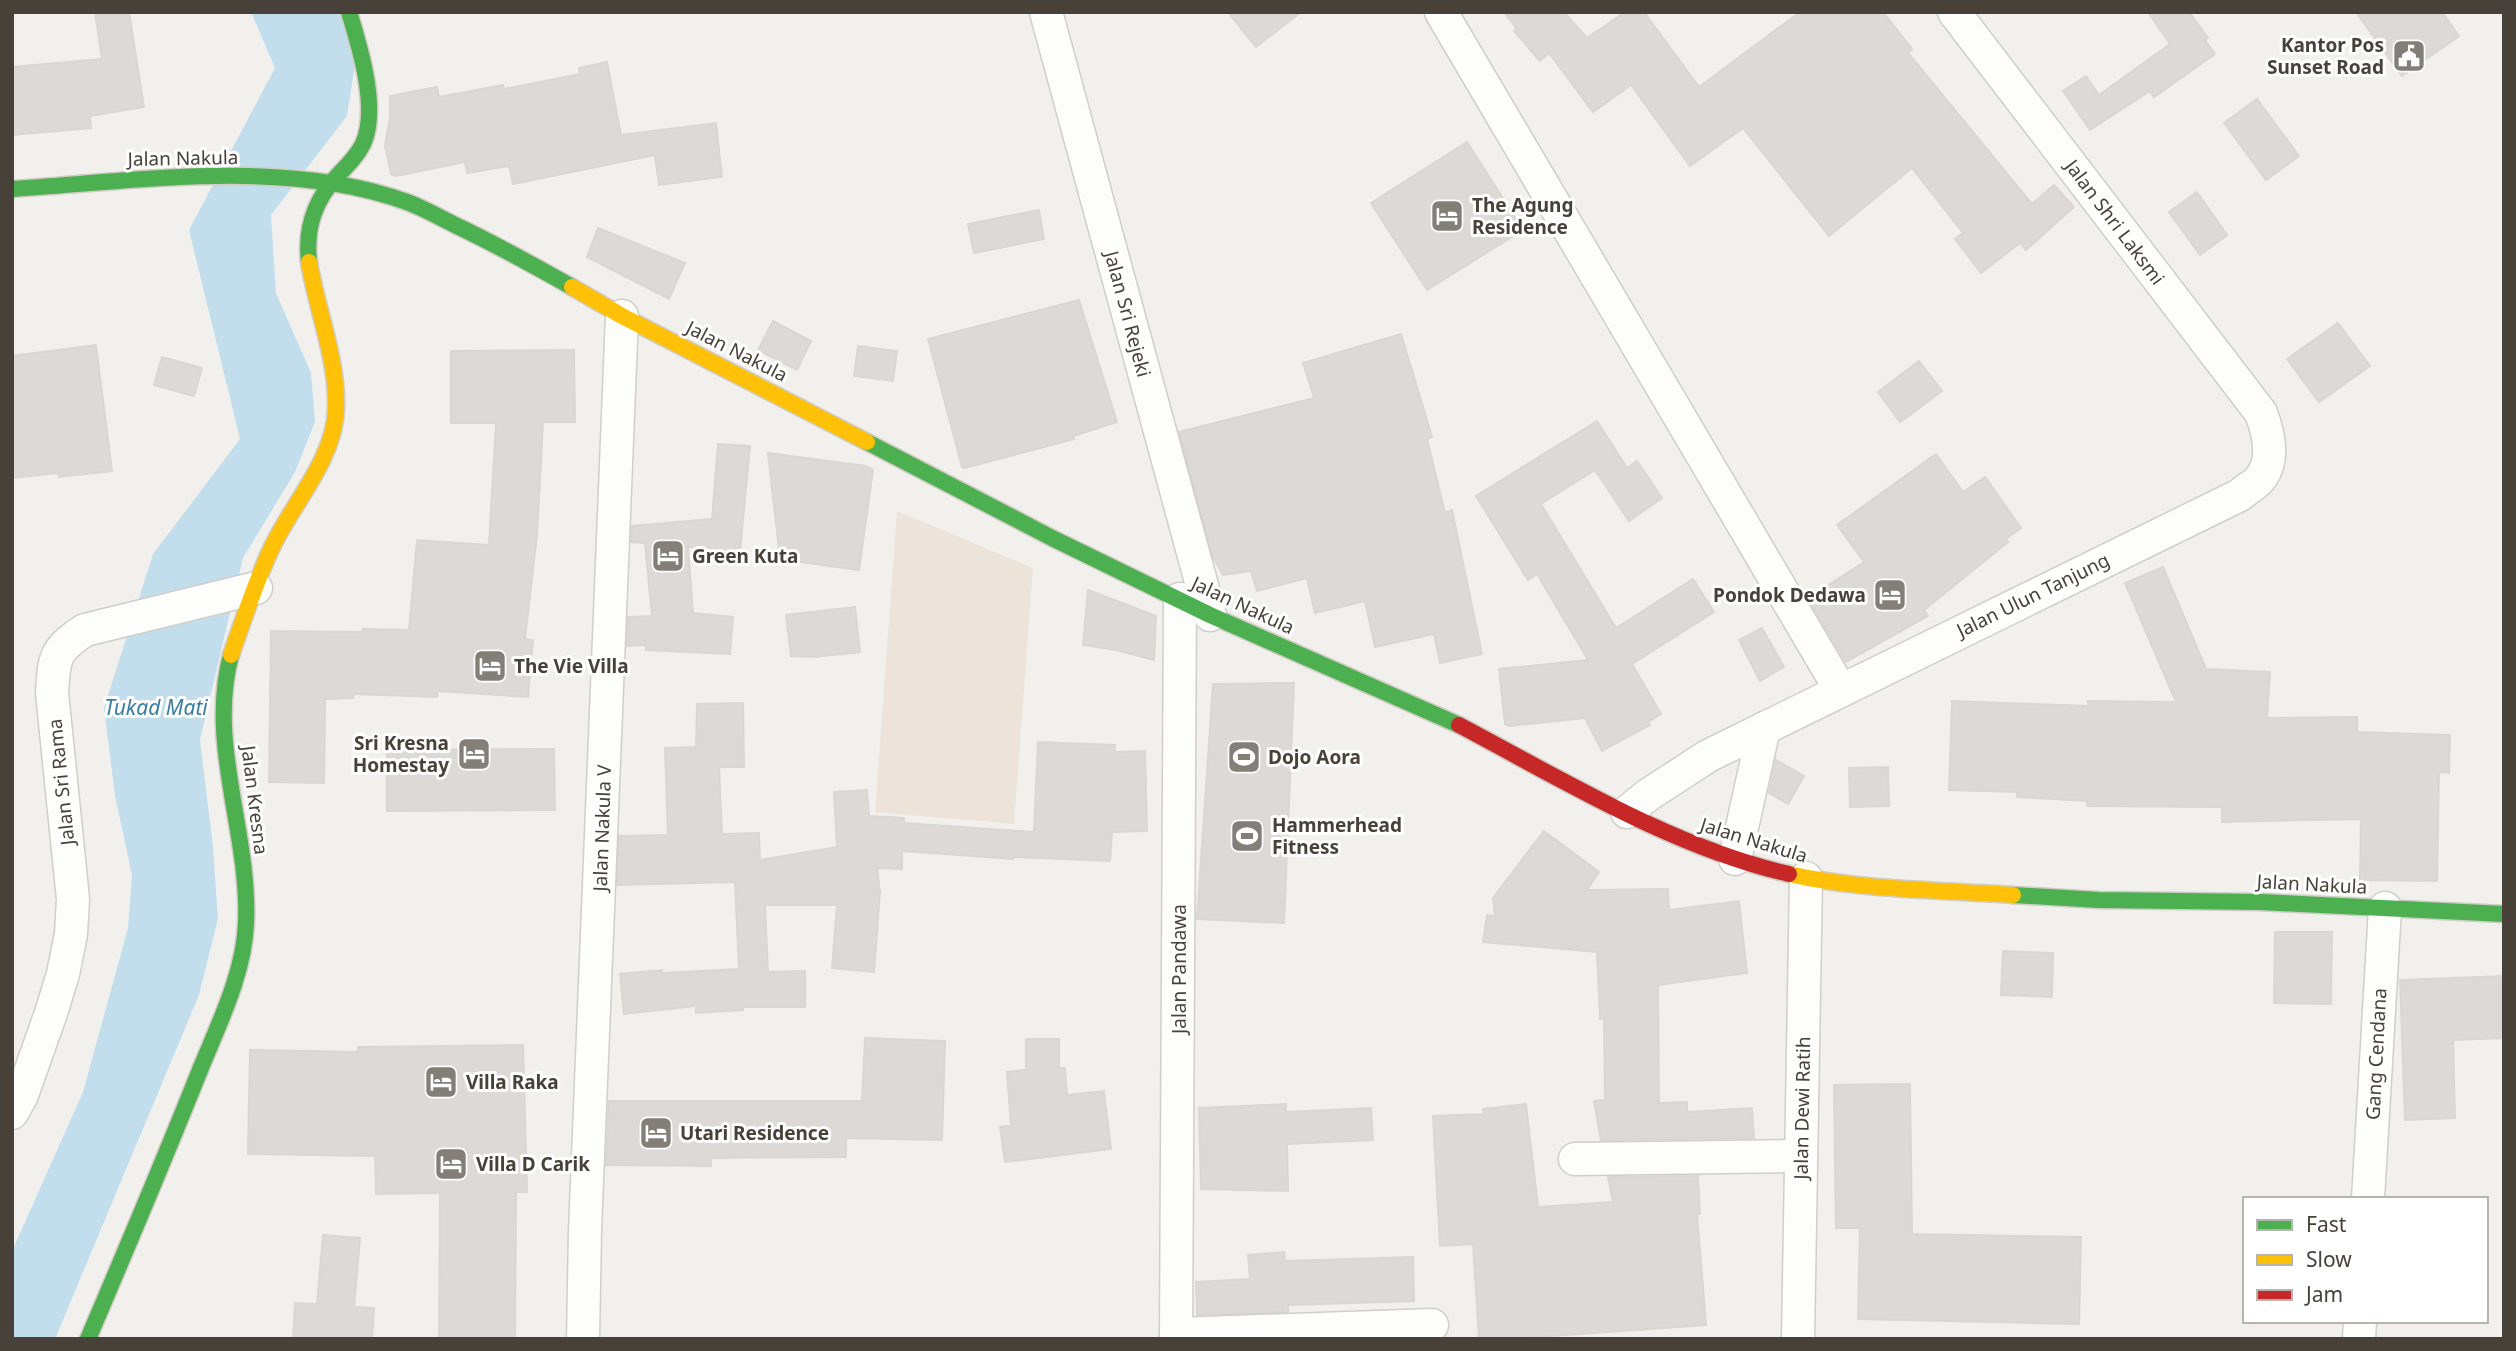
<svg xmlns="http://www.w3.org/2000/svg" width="2516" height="1351" viewBox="0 0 2516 1351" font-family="'Noto Sans',sans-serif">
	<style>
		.commercial { fill: #ece3da }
		.water { fill: #c2deec }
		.building { fill: #dcd9d6; stroke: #dad7d3; stroke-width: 2 }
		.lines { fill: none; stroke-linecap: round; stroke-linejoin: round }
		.street-casing { stroke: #d0cecb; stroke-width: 35 }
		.fast-casing { stroke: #d0ccc4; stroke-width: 19 }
		.slow-casing { stroke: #d0ccc4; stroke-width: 19 }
		.jam-casing { stroke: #d0ccc4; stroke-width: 19 }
		.street { stroke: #fdfdfc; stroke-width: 32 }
		.fast { stroke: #4caf50; stroke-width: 16 }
		.slow { stroke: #ffc107; stroke-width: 16 }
		.jam { stroke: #c62828; stroke-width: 16 }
		.labels { text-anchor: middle; stroke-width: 6; stroke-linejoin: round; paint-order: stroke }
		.poi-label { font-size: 19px; font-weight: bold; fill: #484139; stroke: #fff; text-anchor: start }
		.street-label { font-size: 19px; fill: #484139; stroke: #fff }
		.water-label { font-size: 21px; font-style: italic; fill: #387da4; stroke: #fff }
	</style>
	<rect width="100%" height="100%" fill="#f2f0ed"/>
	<!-- commercial -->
	<polygon class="commercial" points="897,511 1033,568 1014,824 875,812"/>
	<!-- water -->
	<polygon class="water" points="251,12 340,12 355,65 347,116 271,215 276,293 311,373 315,422 295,472 243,558 200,740 213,847 218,919 199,995 55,1339 12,1339 12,1251 83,1092 128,928 132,875 115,796 104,708 153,554 240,439 189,230 275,68"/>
	<!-- building -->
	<g class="building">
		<polygon points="95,12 129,12 144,107 90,116 91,128 12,135 12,67 102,59"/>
		<polygon points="1228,12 1301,12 1256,47"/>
		<polygon points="1504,12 1564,12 1587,38 1625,12 1644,12 1699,87 1800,12 1883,12 1912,49 1908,53 2032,204 2054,185 2074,207 2026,250 2020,243 1981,273 1955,239 1963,233 1912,168 1829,236 1743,128 1690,166 1631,85 1593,112 1549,53 1540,61 1514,31 1516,28"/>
		<polygon points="2148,12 2189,12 2208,38 2205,40 2215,54 2154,97 2150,91 2090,130 2063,91 2086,76 2099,95 2170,44"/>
		<polygon points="2356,12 2442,12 2459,36 2402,76"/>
		<polygon points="607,62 621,135 716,123 722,177 659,185 655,155 513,184 509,166 467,173 465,162 396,176 391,174 385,146 390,117 390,96 437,87 439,97 503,85 504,89 580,74 579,68"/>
		<polygon points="2257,99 2299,156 2266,180 2224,123"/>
		<polygon points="1467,142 1523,230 1427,290 1371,203"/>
		<polygon points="2197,192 2227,235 2200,255 2169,212"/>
		<polygon points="1039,210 1044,239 974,253 968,224"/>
		<polygon points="598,228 685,263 669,299 587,257"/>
		<polygon points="1079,300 1117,422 1073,436 1074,439 965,468 962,467 928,339"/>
		<polygon points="773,321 811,341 797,370 758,350"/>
		<polygon points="2338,323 2370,366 2319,402 2287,359"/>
		<polygon points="1401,334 1432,437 1427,439 1445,513 1452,510 1482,654 1440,663 1434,634 1375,647 1365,601 1315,613 1307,578 1257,591 1251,571 1223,575 1213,557 1179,432 1314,398 1303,363"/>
		<polygon points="96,345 112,471 59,477 58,473 12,478 12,356"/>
		<polygon points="858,346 897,351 893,381 854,376"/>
		<polygon points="574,350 575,422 543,422 537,535 525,639 533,640 528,697 438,691 437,697 353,694 353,698 325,699 324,783 269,782 271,631 363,632 363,629 409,630 417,540 489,545 496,423 451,423 451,351"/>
		<polygon points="162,357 202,368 194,396 154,385"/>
		<polygon points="1919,361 1942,391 1900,422 1878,392"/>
		<polygon points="1597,421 1627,468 1637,461 1662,498 1629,521 1595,470 1541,504 1616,628 1693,579 1714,612 1632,664 1661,714 1648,722 1650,725 1602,751 1585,718 1509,726 1505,724 1499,669 1588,660 1537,574 1528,580 1476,496"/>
		<polygon points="718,444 750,446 740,551 688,547 693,613 733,617 730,654 646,650 646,645 627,646 628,617 652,616 645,543 631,542 632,526 712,519"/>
		<polygon points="768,453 866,466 873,470 859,570 780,559"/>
		<polygon points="1936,454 1963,492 1985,477 2021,528 2006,539 2008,542 1924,610 1928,616 1846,662 1808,598 1864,562 1837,525"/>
		<polygon points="2163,567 2206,669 2270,672 2267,718 2357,717 2357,732 2450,735 2449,773 2439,772 2437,881 2360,880 2361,819 2222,822 2222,807 2087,806 2087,801 2017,797 2017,792 1949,790 1952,701 2088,706 2088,701 2176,702 2125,583"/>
		<polygon points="1088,590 1156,616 1154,660 1116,650 1083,645"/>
		<polygon points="855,607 860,652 814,657 791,656 786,615"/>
		<polygon points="1762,628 1784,667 1760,681 1739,640"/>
		<polygon points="1294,683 1284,923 1197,919 1213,684"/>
		<polygon points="743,703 744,767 719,767 722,834 759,833 760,860 837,847 834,792 867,790 869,816 904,818 904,823 1034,832 1038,742 1115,745 1115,752 1145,751 1147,831 1112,832 1110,861 1013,857 1013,859 902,851 902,869 877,868 880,892 874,972 832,968 837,905 765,905 768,972 805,971 805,1007 743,1007 743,1010 696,1013 696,1006 624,1014 620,974 662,970 662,973 739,969 735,882 617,885 619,836 668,835 665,748 696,747 697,704"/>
		<polygon points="554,749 555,810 387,811 387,750"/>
		<polygon points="1776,760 1804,776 1788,804 1769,793"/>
		<polygon points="1888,767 1889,806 1850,807 1849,768"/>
		<polygon points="1544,831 1599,872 1587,890 1668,889 1669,910 1739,901 1747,973 1658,985 1659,1103 1687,1102 1687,1112 1752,1108 1754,1138 1601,1140 1594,1101 1605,1100 1604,1018 1600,1019 1597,952 1483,942 1487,915 1495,916 1493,898"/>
		<polygon points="2275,932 2332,932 2331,1004 2274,1003"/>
		<polygon points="2003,951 2053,953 2052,997 2001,995"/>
		<polygon points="2504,976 2504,1038 2453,1040 2455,1118 2405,1120 2400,980"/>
		<polygon points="865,1038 945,1041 942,1140 846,1138 846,1157 711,1158 711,1166 606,1165 609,1101 862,1101"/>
		<polygon points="1026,1039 1059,1039 1059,1068 1065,1068 1067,1095 1104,1091 1111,1149 1005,1162 1000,1127 1011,1126 1007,1072 1026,1070"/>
		<polygon points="523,1045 527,1192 516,1192 515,1339 439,1339 440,1193 376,1194 375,1156 248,1154 250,1050 358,1052 358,1047"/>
		<polygon points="1910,1084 1912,1234 2081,1237 2079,1324 1858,1319 1860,1228 1836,1228 1834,1085"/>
		<polygon points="1286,1104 1286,1112 1371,1108 1373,1140 1287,1144 1288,1191 1201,1189 1199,1108"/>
		<polygon points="1526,1104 1538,1207 1613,1202 1608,1177 1698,1176 1700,1214 1697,1214 1706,1325 1510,1339 1479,1339 1473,1244 1440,1246 1433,1116 1484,1114 1483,1109"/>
		<polygon points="323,1235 360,1238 354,1307 374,1308 372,1339 293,1339 295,1303 317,1304"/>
		<polygon points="1284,1252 1285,1261 1413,1257 1414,1301 1288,1305 1288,1312 1197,1315 1196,1282 1250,1279 1248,1255"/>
	</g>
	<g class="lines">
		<defs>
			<g id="street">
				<polyline points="1046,12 1210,615"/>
				<polyline points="1441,12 1840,689"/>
				<path d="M1627,812L1648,795L1708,756L2240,495C2245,490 2253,486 2258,481C2276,462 2269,434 2261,413L1954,12"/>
				<polyline points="1735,859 1764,728"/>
				<path d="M12,1113L22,1095L51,1013L63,974L71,934L73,899L52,693C54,658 54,650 85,630L256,588"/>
				<polyline points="1575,1159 1801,1156"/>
				<polyline points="2368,1199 2385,908"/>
				<polyline points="1176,1334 1432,1325"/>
				<polyline points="583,1339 585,1231 622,316"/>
				<polyline points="1176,1339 1180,599"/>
				<polyline points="1798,1339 1806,878"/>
				<polyline points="2359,1339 2360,1321"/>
			</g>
			<g id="fast">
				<path d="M12,189C137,181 287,158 407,202C423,208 439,217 455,225C495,244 533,265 572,287"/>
				<path d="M309,262C305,227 315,199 339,174C348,165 357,156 363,144C379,109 360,48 349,12"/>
				<polyline points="867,442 1054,539 1210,615 1459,725"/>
				<polyline points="2013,895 2099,900 2260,902 2504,914"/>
				<path d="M88,1339C126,1250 164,1160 200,1070C219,1023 244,974 246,923C250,833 207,744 231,655"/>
			</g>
			<g id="slow">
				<polyline points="572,287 622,316 867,442"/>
				<path d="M231,655C244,618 256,580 273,545C294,502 334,459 336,410C338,360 317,311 309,262"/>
				<path d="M1789,874C1858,890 1941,890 2013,895"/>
			</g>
			<path id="jam" d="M1459,725C1563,780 1674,848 1789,874"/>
		</defs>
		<!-- street casing -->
		<use href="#street" class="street-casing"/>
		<!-- fast casing -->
		<use href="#fast" class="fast-casing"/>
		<!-- slow casing -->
		<use href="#slow" class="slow-casing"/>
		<!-- jam casing -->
		<use href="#jam" class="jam-casing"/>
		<!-- street -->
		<use href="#street" class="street"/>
		<!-- fast -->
		<use href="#fast" class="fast"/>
		<!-- slow -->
		<use href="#slow" class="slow"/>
		<!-- jam -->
		<use href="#jam" class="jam"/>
	</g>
	<!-- icons -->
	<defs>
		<symbol id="civic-square" viewBox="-11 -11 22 22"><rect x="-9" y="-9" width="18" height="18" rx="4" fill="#847e78" stroke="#fff"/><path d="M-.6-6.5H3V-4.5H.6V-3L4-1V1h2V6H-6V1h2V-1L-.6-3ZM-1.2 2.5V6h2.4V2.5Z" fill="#fff"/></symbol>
		<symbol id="hotel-square" viewBox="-11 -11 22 22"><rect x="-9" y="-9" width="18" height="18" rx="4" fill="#847e78" stroke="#fff"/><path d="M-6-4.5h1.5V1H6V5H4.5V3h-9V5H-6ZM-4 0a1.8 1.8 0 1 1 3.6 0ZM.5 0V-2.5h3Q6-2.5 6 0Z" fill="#fff"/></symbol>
		<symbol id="stadium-square" viewBox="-11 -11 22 22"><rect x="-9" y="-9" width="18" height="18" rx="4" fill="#847e78" stroke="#fff"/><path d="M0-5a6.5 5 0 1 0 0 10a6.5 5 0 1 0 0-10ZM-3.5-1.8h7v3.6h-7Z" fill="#fff"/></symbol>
	</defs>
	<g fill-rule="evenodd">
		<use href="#civic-square" x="2390" y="37" width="38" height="38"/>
		<use href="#hotel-square" x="1428" y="197" width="38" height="38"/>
		<use href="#hotel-square" x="649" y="537" width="38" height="38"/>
		<use href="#hotel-square" x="1871" y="576" width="38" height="38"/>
		<use href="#hotel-square" x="471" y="647" width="38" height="38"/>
		<use href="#hotel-square" x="455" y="735" width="38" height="38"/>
		<use href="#stadium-square" x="1225" y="738" width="38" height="38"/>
		<use href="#stadium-square" x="1228" y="817" width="38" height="38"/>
		<use href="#hotel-square" x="422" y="1063" width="38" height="38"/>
		<use href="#hotel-square" x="637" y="1114" width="38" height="38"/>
		<use href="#hotel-square" x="432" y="1145" width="38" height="38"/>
	</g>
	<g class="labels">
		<!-- poi labels -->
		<g class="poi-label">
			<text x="2384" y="52" text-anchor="end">Kantor Pos<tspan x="2384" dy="22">Sunset Road</tspan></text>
			<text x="1472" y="212">The Agung<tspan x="1472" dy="22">Residence</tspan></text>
			<text x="692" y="563">Green Kuta</text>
			<text x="1866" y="602" text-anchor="end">Pondok Dedawa</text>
			<text x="514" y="673">The Vie Villa</text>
			<text x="449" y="750" text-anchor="end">Sri Kresna<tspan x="449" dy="22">Homestay</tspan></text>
			<text x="1268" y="764">Dojo Aora</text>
			<text x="1272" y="832">Hammerhead<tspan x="1272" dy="22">Fitness</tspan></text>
			<text x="466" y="1089">Villa Raka</text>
			<text x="680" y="1140">Utari Residence</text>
			<text x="476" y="1171">Villa D Carik</text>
		</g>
		<!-- street labels -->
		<g class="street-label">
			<text transform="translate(183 158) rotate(-1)" y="7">Jalan Nakula</text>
			<text transform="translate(2115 222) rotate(53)" y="7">Jalan Shri Laksmi</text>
			<text transform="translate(1128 314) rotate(75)" y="7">Jalan Sri Rejeki</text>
			<text transform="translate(737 351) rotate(27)" y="7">Jalan Nakula</text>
			<text transform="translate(2033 595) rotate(-26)" y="7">Jalan Ulun Tanjung</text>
			<text transform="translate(1243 605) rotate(25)" y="7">Jalan Nakula</text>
			<text transform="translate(61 782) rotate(-96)" y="7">Jalan Sri Rama</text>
			<text transform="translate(255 800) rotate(83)" y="7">Jalan Kresna</text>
			<text transform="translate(602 828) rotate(-88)" y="7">Jalan Nakula V</text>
			<text transform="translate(1754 840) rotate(17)" y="7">Jalan Nakula</text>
			<text transform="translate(2312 884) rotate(3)" y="7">Jalan Nakula</text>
			<text transform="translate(1179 969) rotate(-90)" y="7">Jalan Pandawa</text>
			<text transform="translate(2376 1054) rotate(-87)" y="7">Gang Cendana</text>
			<text transform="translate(1802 1108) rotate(-89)" y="7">Jalan Dewi Ratih</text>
		</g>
		<!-- water labels -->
		<g class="water-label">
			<text x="156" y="715">Tukad Mati</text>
		</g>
	</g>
	<!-- border -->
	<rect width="2516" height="1351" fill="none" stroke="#484139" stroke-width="28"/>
	<!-- legend -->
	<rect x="2243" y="1197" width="245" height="126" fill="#ffffff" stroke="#b6b3b0" stroke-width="2"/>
	<rect x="2257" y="1220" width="35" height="10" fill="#4caf50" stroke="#b6b3b0" stroke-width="2"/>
	<text x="2306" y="1232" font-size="21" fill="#484139">Fast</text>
	<rect x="2257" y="1255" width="35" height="10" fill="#ffc107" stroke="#b6b3b0" stroke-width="2"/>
	<text x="2306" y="1267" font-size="21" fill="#484139">Slow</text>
	<rect x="2257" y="1290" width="35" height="10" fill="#c62828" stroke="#b6b3b0" stroke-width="2"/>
	<text x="2306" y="1302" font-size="21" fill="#484139">Jam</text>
</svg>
